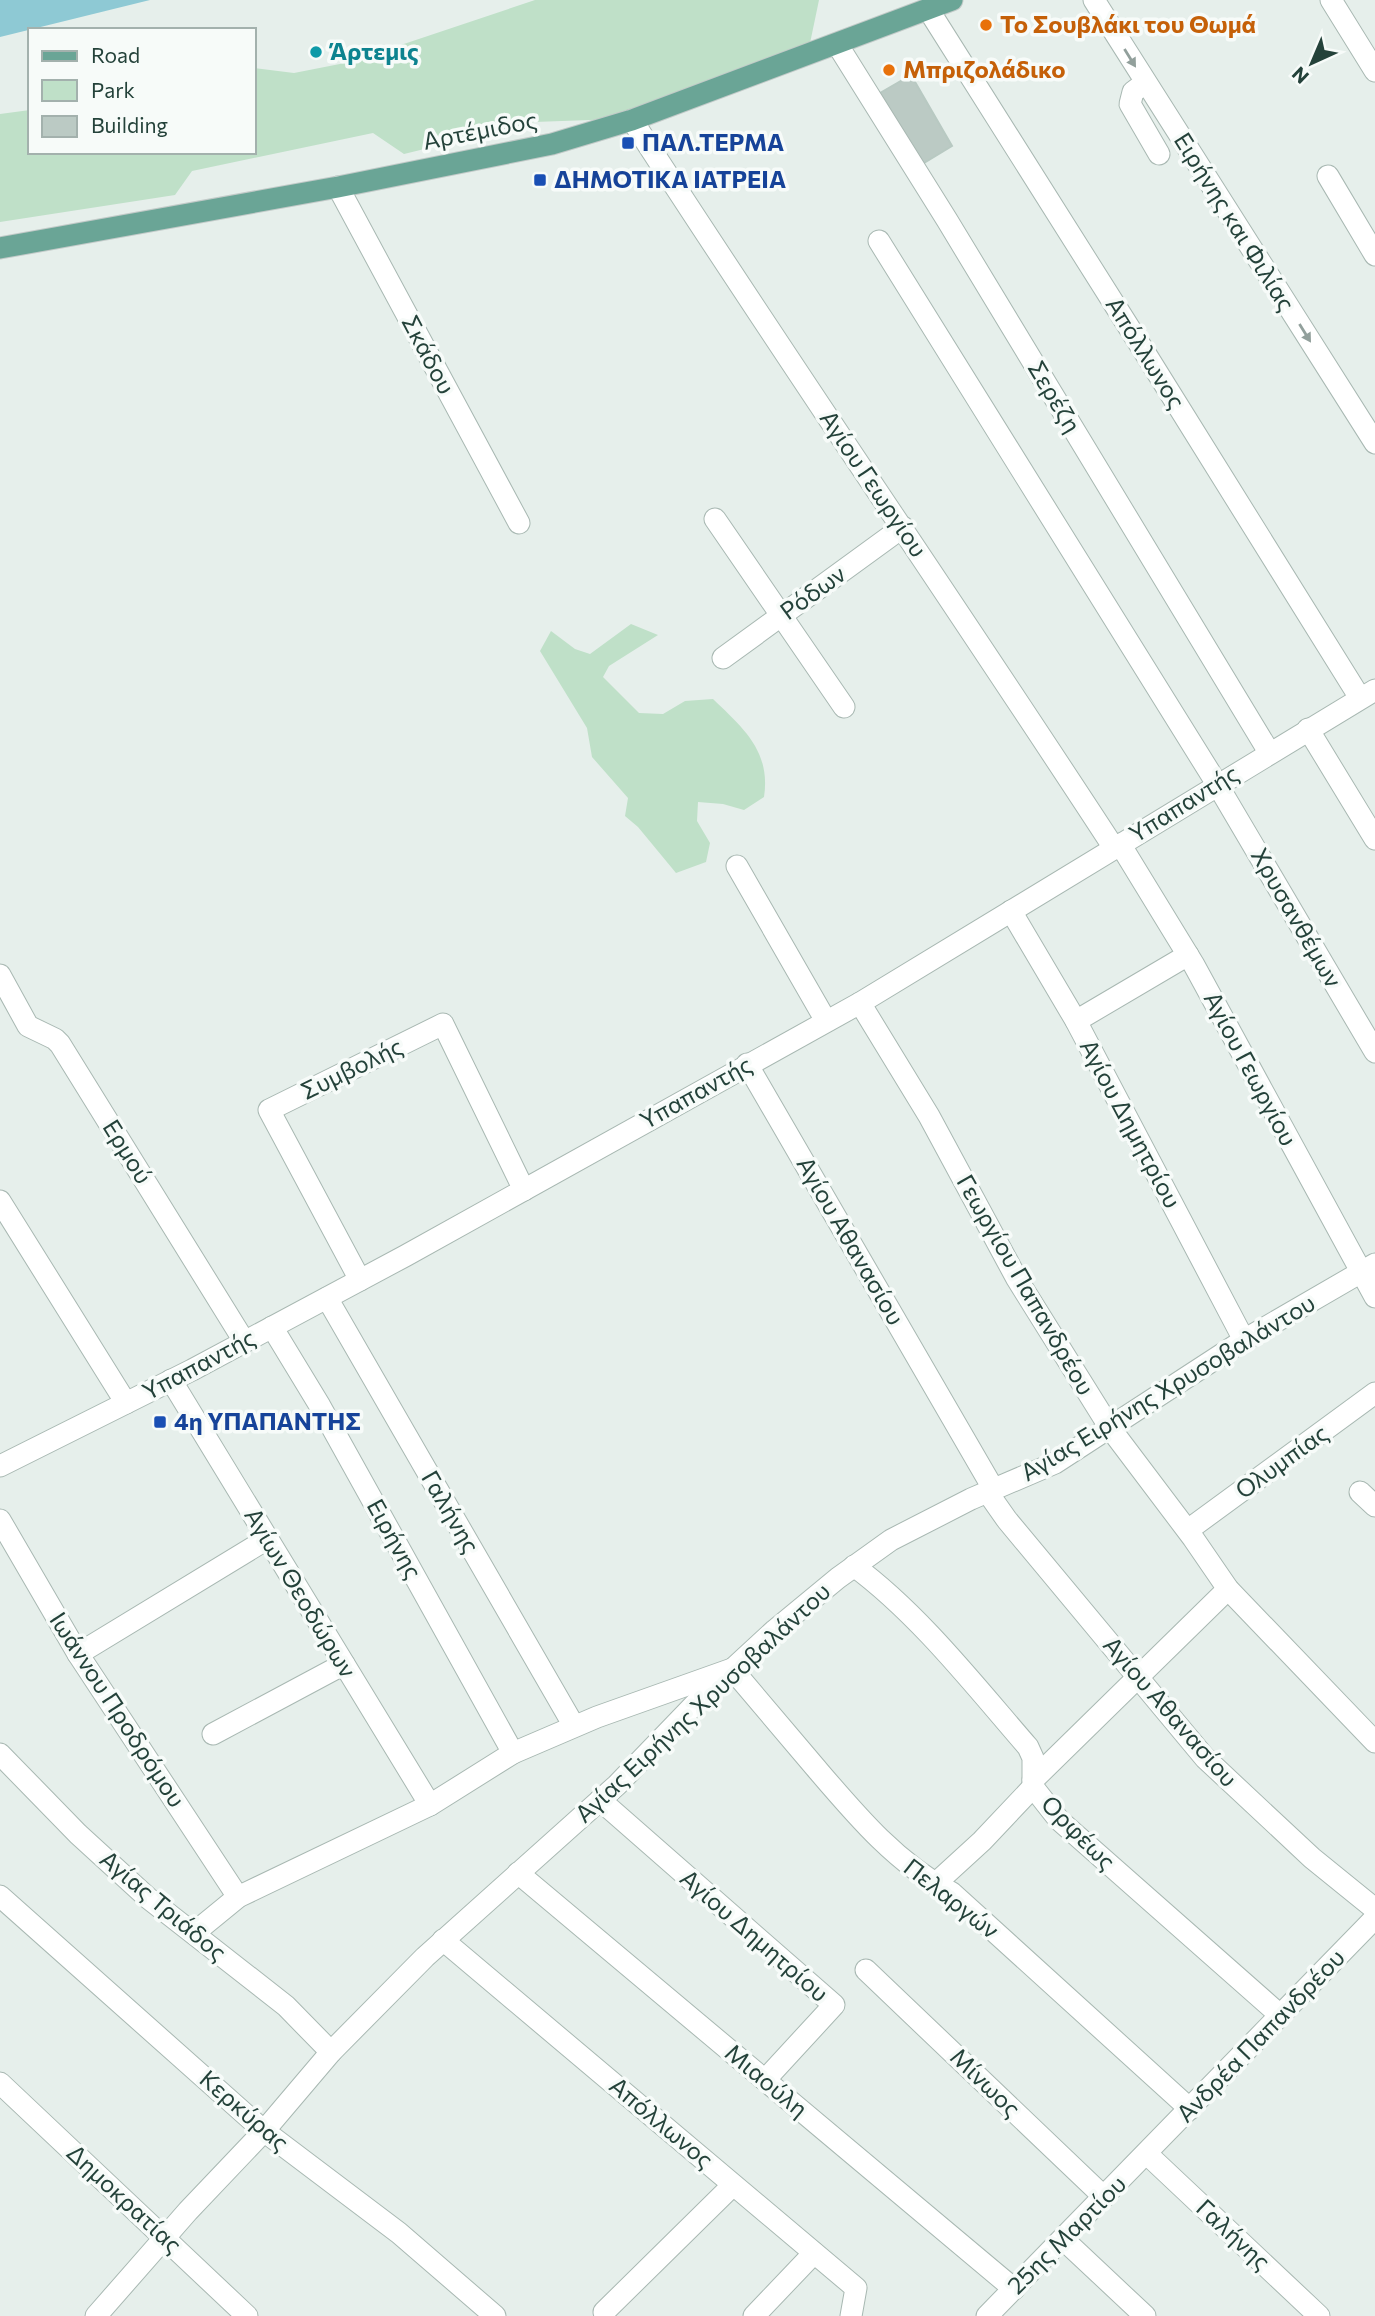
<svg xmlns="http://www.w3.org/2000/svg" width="1375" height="2316" viewBox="0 0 1375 2316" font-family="Commissioner,sans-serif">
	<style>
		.green { fill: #bfe0c8 }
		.water { fill: #8ec9d4 }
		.building { fill: #bbcac4; stroke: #b8c9c2; stroke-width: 2 }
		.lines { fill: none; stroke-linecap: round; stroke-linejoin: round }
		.minor-casing { stroke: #a8b8b2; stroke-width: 23 }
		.major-casing { stroke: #c2cac8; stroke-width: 23 }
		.minor { stroke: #fff; stroke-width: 21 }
		.major { stroke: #6aa596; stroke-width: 21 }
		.oneway { fill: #92a09c }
		.food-dot { fill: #e8710a; stroke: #f7fbf9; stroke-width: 2.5 }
		.culture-dot { fill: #0f9aa8; stroke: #f7fbf9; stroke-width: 2.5 }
		.transit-dot { fill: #1a4fb4; stroke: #f7fbf9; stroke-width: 2.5 }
		.labels { text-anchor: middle; stroke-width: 7; stroke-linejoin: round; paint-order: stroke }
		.food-label { font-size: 24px; font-weight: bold; fill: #c56008; stroke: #f7fbf9; text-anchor: start }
		.culture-label { font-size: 24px; font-weight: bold; fill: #0d838f; stroke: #f7fbf9; text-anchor: start }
		.street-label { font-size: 24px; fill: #24423a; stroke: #f7fbf9 }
		.transit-label { font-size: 24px; font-weight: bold; fill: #164399; stroke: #f7fbf9; text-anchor: start }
	</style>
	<rect width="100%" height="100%" fill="#e6efeb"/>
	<!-- green -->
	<g class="green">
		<polygon points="535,0 819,0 809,48 618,119 534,122 404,154 373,133 192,171 175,195 0,222 0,114 30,110 30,152 254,152 254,68 294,73 350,62"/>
		<path d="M631,624L658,635L609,666L603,677L639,713L663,714L685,701L713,699C743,728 771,751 764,797L744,810L723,804L698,802L697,821L710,843L706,862L676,873L638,827L625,816L628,798L592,757L587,728L540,651L551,631L575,649L590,654Z"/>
	</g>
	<!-- water -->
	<polygon class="water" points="0,0 150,0 0,37"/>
	<!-- building -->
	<polygon class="building" points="911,75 952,146 922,164 880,93"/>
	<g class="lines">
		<defs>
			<g id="minor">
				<polyline points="1094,0 1375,443"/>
				<polyline points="1331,0 1375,71"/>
				<polyline points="928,9 1142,348 1360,698"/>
				<polyline points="837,44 947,220 1269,752"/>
				<polyline points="1145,83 1133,92 1130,104 1159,154"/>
				<path d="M632,120C790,365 955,604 1114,848"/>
				<polyline points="1328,176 1375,255"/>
				<polyline points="338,187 519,523"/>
				<polyline points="879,241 1217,784 1375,1052"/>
				<polyline points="715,519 844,707"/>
				<polyline points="723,658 903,527"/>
				<polyline points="1308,729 1375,839"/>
				<polyline points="1120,844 1194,965 1375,1297"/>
				<polyline points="737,866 826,1021"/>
				<polyline points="1011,911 1076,1021 1244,1340"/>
				<polyline points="0,975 28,1026 55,1039 60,1044 244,1341"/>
				<polyline points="860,1003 929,1116 1017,1279 1110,1428 1193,1538 1228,1589 1375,1742"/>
				<polyline points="1076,1021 1188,955"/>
				<polyline points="747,1064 994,1490"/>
				<polyline points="0,1201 126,1403"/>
				<polyline points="360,1280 269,1110 443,1024 524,1190"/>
				<polyline points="327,1298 574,1726"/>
				<polyline points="272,1327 320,1406 513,1753"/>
				<polyline points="171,1380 430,1805"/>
				<polyline points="0,1466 192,1370 405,1256 860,1003 1375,690"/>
				<polyline points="1360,1492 1375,1506"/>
				<polyline points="988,1493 1007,1520 1205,1758 1312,1858 1375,1909"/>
				<polyline points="0,1520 78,1654 238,1897"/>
				<polyline points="1188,1530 1375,1393"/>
				<path d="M854,1566C919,1614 975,1686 1028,1747L1033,1758V1787L1059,1820L1280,2015"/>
				<polyline points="78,1654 267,1539"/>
				<polyline points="213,1734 344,1664"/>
				<polyline points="0,1754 78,1834 148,1898 286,2006 331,2052"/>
				<polyline points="1033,1780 1228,1589"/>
				<polyline points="600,1800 834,2005 765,2080"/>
				<polyline points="518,1873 1014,2289"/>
				<polyline points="935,1884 982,1841 1033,1787"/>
				<polyline points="0,1896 264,2131 399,2233 495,2316"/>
				<path d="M194,1933L238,1897L430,1805L513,1753L597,1717L732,1669C760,1702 788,1735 815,1767C856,1815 896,1863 952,1893L1190,2109"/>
				<polyline points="443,1940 856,2288 851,2316"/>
				<polyline points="866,1970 1104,2197"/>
				<polyline points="0,2083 247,2316"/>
				<polyline points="1147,2154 1319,2316"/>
				<polyline points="1063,2239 1145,2316"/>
				<polyline points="604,2312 733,2185"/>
				<polyline points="96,2316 188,2211 264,2131 331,2052 425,1957 617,1785 697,1702 775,1630 838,1578 891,1540 971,1499 1055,1463 1244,1340 1375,1264"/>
				<polyline points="754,2316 814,2253"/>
				<polyline points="987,2316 1375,1918"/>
			</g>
			<polyline id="major" points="0,248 338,187 552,144 632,120 952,0"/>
		</defs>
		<!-- minor casing -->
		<use href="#minor" class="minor-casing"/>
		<!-- major casing -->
		<use href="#major" class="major-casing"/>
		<!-- minor -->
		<use href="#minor" class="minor"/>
		<!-- major -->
		<use href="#major" class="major"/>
	</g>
	<!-- one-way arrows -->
	<defs><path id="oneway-solid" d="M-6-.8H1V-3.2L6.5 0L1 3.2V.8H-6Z" transform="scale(1.75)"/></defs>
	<g class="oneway">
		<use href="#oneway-solid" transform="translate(1130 58) rotate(58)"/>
		<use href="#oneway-solid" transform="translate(1305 333) rotate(58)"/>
	</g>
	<!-- markers -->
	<g class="food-dot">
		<circle cx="986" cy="25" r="7"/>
		<circle cx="889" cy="70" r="7"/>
	</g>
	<circle class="culture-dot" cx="316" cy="52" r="7"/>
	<g class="transit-dot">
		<rect x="621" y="136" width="14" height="14" rx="3.5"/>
		<rect x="533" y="173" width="14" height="14" rx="3.5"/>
		<rect x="153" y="1415" width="14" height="14" rx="3.5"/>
	</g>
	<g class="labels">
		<!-- food labels -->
		<g class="food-label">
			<text x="1000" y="33">Το Σουβλάκι του Θωμά</text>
			<text x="903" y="78">Μπριζολάδικο</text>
		</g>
		<!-- culture labels -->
		<g class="culture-label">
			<text x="330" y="60">Άρτεμις</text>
		</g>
		<!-- street labels -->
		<g class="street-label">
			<text transform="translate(480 131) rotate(-11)" y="8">Αρτέμιδος</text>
			<text transform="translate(1234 222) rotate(58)" y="8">Ειρήνης και Φιλίας</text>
			<text transform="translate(1145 353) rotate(58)" y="8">Απόλλωνος</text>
			<text transform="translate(428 355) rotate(62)" y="8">Σκάδου</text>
			<text transform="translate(1054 397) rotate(59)" y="8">Σερέζη</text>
			<text transform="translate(873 484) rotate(56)" y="8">Αγίου Γεωργίου</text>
			<text transform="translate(813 593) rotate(-36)" y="8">Ρόδων</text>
			<text transform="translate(1184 804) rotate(-32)" y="8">Υπαπαντής</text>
			<text transform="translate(1296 918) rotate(60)" y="8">Χρυσανθέμων</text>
			<text transform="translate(352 1069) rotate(-26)" y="8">Συμβολής</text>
			<text transform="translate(1250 1069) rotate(62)" y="8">Αγίου Γεωργίου</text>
			<text transform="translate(696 1093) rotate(-29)" y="8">Υπαπαντής</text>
			<text transform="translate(1130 1124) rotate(62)" y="8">Αγίου Δημητρίου</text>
			<text transform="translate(127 1152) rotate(58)" y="8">Ερμού</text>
			<text transform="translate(850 1241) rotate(60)" y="8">Αγίου Αθανασίου</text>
			<text transform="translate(1025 1285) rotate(60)" y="8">Γεωργίου Παπανδρέου</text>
			<text transform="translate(199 1365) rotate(-28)" y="8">Υπαπαντής</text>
			<text transform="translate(1168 1388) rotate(-31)" y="8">Αγίας Ειρήνης Χρυσοβαλάντου</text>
			<text transform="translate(1282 1462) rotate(-36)" y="8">Ολυμπίας</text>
			<text transform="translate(450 1512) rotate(60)" y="8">Γαλήνης</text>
			<text transform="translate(394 1539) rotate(61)" y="8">Ειρήνης</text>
			<text transform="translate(300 1593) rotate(59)" y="8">Αγίων Θεοδώρων</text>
			<text transform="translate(703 1703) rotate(-43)" y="8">Αγίας Ειρήνης Χρυσοβαλάντου</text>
			<text transform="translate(117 1710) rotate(57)" y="8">Ιωάννου Προδρόμου</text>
			<text transform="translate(1170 1712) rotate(49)" y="8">Αγίου Αθανασίου</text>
			<text transform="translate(1078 1833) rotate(45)" y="8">Ορφέως</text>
			<text transform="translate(951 1899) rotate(38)" y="8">Πελαργών</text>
			<text transform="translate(163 1906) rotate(40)" y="8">Αγίας Τριάδος</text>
			<text transform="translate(754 1936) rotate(41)" y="8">Αγίου Δημητρίου</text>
			<text transform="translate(1261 2036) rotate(-46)" y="8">Ανδρέα Παπανδρέου</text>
			<text transform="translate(766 2081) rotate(40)" y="8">Μιαούλη</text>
			<text transform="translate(985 2083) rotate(44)" y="8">Μίνωος</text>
			<text transform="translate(244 2111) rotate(41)" y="8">Κερκύρας</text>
			<text transform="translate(661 2123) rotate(40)" y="8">Απόλλωνος</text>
			<text transform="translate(124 2199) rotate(43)" y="8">Δημοκρατίας</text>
			<text transform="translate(1067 2235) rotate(-45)" y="8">25ης Μαρτίου</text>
			<text transform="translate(1233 2235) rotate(43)" y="8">Γαλήνης</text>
		</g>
		<!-- transit labels -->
		<g class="transit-label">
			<text x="642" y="151">ΠΑΛ.ΤΕΡΜΑ</text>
			<text x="554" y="188">ΔΗΜΟΤΙΚΑ ΙΑΤΡΕΙΑ</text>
			<text x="174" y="1430">4η ΥΠΑΠΑΝΤΗΣ</text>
		</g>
	</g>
	<!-- legend -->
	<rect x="28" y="28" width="228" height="126" fill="#f7fbf9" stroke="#a3b1ad" stroke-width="2"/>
	<rect x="42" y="51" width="35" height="10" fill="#6aa596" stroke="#a3b1ad" stroke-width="2"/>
	<text x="91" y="63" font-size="21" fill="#24423a">Road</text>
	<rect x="42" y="80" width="35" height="21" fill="#bfe0c8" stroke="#a3b1ad" stroke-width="2"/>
	<text x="91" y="98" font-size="21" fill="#24423a">Park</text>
	<rect x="42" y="116" width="35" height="21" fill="#bbcac4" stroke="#a3b1ad" stroke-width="2"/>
	<text x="91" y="133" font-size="21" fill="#24423a">Building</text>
	<!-- north arrow -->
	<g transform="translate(1312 63) rotate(224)" stroke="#f7fbf9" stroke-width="5" paint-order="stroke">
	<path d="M0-5L12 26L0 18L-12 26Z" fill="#24423a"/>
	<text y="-10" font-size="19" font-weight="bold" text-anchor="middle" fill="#24423a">N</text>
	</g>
</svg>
